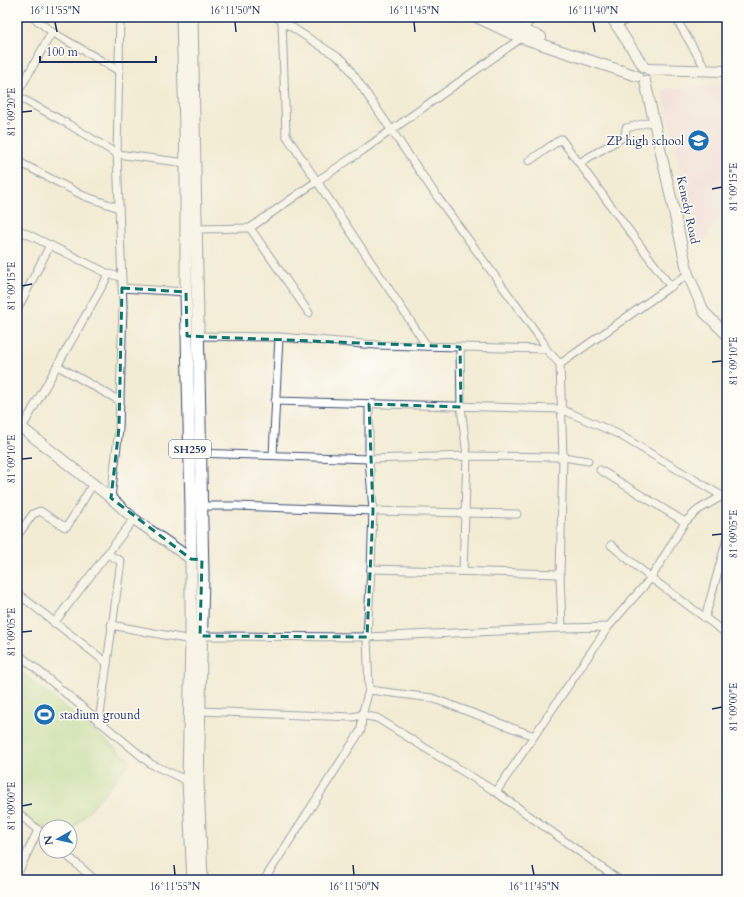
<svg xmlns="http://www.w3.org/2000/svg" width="744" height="897" viewBox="0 0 744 897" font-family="Cardo,serif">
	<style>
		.built { fill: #f2cfe2 }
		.green { fill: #aad987; stroke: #628472 }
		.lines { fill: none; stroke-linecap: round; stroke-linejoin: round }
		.street-casing { stroke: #3b4b70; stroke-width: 9 }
		.secondary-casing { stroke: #3b4b70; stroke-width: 12 }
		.primary-casing { stroke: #3b4b70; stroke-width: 13 }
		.street { stroke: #fff; stroke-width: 7 }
		.secondary { stroke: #fff; stroke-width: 10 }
		.primary { stroke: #fff; stroke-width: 11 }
		.marked { fill: none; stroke: #0f766e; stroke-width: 3; stroke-dasharray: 8 5; stroke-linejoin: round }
		.ticks { fill: none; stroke: #1b2f5e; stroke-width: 1.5 }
		.labels { text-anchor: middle; stroke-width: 3; stroke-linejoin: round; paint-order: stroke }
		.shield { fill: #fdfcf7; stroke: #5f6c8c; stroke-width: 1 }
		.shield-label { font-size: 11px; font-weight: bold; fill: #1b2f5e }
		.poi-label { font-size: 12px; fill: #1b2f5e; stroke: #fdfcf7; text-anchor: end }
		.street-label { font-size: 12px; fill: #1b2f5e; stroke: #fdfcf7 }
		.neatline { fill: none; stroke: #1b2f5e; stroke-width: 1.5 }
		.ticks-label { font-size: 10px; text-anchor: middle; fill: #1b2f5e }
	</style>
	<rect width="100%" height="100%" fill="#fdfcf7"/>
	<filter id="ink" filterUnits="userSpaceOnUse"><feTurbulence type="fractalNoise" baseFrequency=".025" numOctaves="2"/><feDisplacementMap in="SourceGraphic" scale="8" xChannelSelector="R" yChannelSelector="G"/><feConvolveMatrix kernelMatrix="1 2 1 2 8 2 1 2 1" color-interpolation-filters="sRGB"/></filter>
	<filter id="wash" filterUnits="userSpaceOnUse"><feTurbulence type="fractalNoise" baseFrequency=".012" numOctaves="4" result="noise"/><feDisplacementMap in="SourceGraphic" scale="16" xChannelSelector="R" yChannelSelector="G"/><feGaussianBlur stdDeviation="0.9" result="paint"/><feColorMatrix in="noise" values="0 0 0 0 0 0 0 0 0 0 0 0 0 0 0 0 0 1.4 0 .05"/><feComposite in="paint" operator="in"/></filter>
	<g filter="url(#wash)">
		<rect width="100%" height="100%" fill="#f3ecd5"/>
		<!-- built -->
		<polygon class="built" points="727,84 727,207 700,245 662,90"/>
		<!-- green -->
		<polygon class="green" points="17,669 131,761 70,833 70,827 46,827 46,834 17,812"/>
	</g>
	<g filter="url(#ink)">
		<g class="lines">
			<defs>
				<g id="street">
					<polyline points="33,17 52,32 119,71"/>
					<polyline points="276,17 344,61 438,198 543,342 546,349"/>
					<polyline points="675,17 707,71"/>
					<polyline points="282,21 286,135 427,346"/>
					<polyline points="617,25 631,17"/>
					<polyline points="17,94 52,32"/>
					<polyline points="17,96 68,124 117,154 186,163"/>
					<polyline points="17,161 84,196 119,208"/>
					<polyline points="529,161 561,139 579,163 625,136 626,128 655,121"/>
					<polyline points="579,163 671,287"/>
					<polyline points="250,228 309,313"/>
					<polyline points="17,229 109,274 121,277"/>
					<polyline points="196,229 250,228 317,181 362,151 517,41 522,30 534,17"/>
					<polyline points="122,288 186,292"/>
					<polyline points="17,310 50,245"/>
					<polyline points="198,336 279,337 273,455"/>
					<polyline points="279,337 376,345 546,349 560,364 563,457 560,574 562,628"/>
					<polyline points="460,347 461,407 467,456 463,571"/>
					<polyline points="560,364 688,274"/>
					<polyline points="58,366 120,401"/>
					<polyline points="275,401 561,409 618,434 722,496"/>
					<polyline points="369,404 369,459 467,456 563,457 588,461"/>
					<polyline points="22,428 109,274"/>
					<polyline points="197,453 369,459 373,511 371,569 367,637 369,690"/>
					<polyline points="600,470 685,522"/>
					<polyline points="111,498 119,428 123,307 117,154 120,17"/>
					<polyline points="202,506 237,506 373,511 517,514"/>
					<polyline points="17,536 33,514 40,511 65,527 68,525 93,484"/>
					<polyline points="611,545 651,578 727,634"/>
					<polyline points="371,569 560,574"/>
					<polyline points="17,593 107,663"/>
					<polyline points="705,618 727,539"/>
					<polyline points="54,623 134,519"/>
					<polyline points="111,625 191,640"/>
					<polyline points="200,636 367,637 562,628 608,627"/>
					<polyline points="17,653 151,764 188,781"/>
					<polyline points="200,711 352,717 362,715 369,690 432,698 534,736"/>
					<polyline points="99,722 121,561 107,554"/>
					<polyline points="496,792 608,627 651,578 685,522 698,510 722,496 727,495"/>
					<polyline points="17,812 46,837"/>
					<polyline points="62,851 95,880"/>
					<polyline points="17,875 38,830"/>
					<polyline points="264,880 361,730 362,715 377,718 496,792 619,880"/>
				</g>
				<g id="secondary">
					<polyline points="476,17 519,37 637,76"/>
					<polyline points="495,17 517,28 541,37"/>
					<polyline points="611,17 644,67"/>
					<polyline points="648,69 727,71"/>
					<polyline points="645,81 688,274 704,312 727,335"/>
					<polyline points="17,424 111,498 134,519 191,559"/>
				</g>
				<g id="primary">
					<polyline points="182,17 186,163 186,292 191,508 191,640 188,781 193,880"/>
					<polyline points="192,17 203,576 198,781 202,880"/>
				</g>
			</defs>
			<!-- street casing -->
			<use href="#street" class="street-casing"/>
			<!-- secondary casing -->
			<use href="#secondary" class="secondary-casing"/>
			<!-- primary casing -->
			<use href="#primary" class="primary-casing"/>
			<!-- street -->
			<use href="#street" class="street"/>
			<!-- secondary -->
			<use href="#secondary" class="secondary"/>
			<!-- primary -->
			<use href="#primary" class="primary"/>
		</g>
	</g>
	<!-- marked area -->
	<path d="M0 0H744V897H0ZM122,288L186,292L187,336L460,347L461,407L369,404L373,511L367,637L200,636L202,560L191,559L111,498L119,428Z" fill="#f3ecd5" fill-opacity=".55" fill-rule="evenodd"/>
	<path class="marked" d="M122,288L186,292L187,336L460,347L461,407L369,404L373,511L367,637L200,636L202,560L191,559L111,498L119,428Z"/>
	<!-- ticks -->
	<path class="ticks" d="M55,22L57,32M235,22L236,32M414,22L415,32M593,22L595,32M22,112L32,111M712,189L722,187M22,286L32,284M712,362L722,361M22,459L32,458M712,535L722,534M22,632L32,631M712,709L722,707M22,806L32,804M174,865L175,875M353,865L354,875M532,865L534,875"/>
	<!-- icons -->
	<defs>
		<symbol id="school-disc" viewBox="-11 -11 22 22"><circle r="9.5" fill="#1f6fb2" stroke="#fdfcf7"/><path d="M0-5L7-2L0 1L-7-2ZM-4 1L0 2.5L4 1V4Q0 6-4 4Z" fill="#fff"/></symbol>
		<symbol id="stadium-disc" viewBox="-11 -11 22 22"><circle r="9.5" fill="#1f6fb2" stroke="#fdfcf7"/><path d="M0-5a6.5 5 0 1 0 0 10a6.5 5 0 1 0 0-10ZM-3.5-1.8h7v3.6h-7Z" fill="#fff"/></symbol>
	</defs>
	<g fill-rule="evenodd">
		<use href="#school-disc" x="686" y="128" width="25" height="25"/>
		<use href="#stadium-disc" x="32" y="702" width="25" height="25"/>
	</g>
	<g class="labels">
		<!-- shield labels -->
		<rect class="shield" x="169" y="440" width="42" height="18" rx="3"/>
		<g class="shield-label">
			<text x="190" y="453">SH259</text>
		</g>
		<!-- poi labels -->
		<g class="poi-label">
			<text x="684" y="145">ZP high school</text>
			<text x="60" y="719" text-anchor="start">stadium ground</text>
		</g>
		<!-- street labels -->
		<g class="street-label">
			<text transform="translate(688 210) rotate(78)" y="4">Kenedy Road</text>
		</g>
	</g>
	<!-- margin -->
	<rect width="744" height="897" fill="none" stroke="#fdfcf7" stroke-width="44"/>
	<!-- north arrow -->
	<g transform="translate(58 839) rotate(262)"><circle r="19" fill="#fdfcf7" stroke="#a3aaba"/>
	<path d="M0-3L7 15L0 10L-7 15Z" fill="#1f6fb2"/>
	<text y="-6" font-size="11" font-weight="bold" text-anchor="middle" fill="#1b2f5e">N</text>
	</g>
	<!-- scale -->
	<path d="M40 56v6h116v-6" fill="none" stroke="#1b2f5e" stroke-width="2"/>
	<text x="46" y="56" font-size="12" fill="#1b2f5e" stroke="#fdfcf7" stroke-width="3" paint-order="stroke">100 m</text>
	<rect x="22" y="22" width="700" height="853" class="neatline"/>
	<g class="ticks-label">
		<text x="55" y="14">16°11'55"N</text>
		<text x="235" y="14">16°11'50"N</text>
		<text x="414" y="14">16°11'45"N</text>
		<text x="593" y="14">16°11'40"N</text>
		<text transform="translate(11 112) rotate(-90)" y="4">81°09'20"E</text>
		<text transform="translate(733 187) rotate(-90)" y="4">81°09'15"E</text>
		<text transform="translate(11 286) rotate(-90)" y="4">81°09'15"E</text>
		<text transform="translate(733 361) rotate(-90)" y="4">81°09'10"E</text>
		<text transform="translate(11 459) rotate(-90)" y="4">81°09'10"E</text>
		<text transform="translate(733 534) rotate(-90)" y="4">81°09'05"E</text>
		<text transform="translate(11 632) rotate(-90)" y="4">81°09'05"E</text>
		<text transform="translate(733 707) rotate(-90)" y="4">81°09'00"E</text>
		<text transform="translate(11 806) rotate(-90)" y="4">81°09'00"E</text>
		<text x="175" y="890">16°11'55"N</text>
		<text x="354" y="890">16°11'50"N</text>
		<text x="534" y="890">16°11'45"N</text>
	</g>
</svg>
